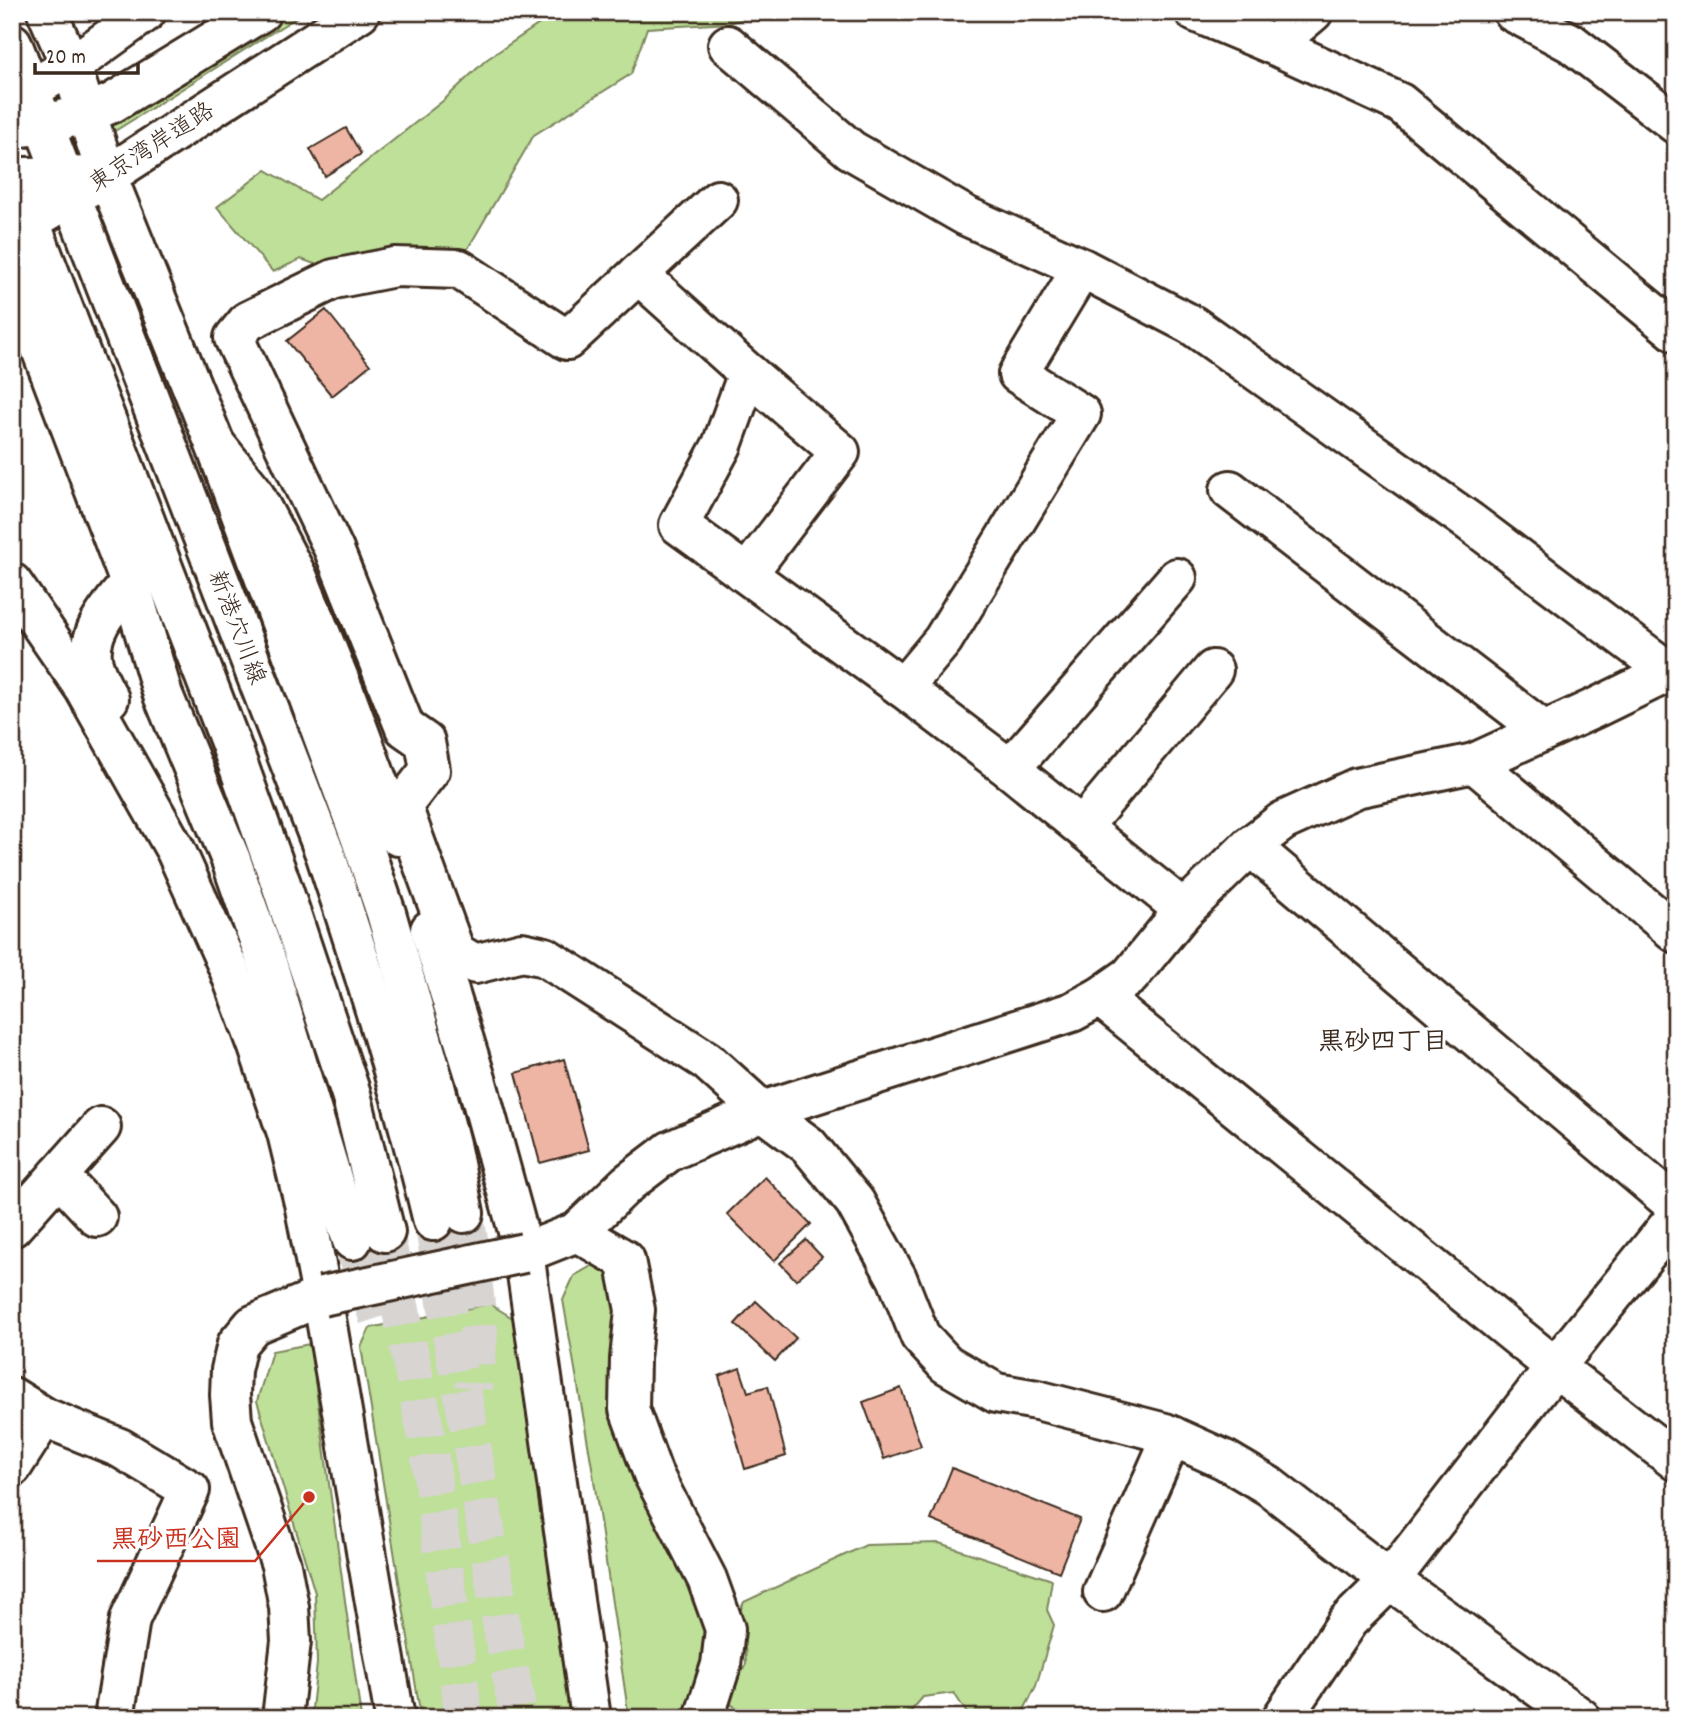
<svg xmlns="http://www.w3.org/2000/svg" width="1688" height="1730" viewBox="0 0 1688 1730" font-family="Dekko,'Klee One',sans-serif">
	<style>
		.green { fill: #bee099; stroke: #7c855c; stroke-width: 2 }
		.building { fill: #eeb5a5; stroke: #3b2a1e; stroke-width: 2 }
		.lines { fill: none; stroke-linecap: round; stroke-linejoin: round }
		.minor-tunnel { stroke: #d8d4d2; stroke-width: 38; stroke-dasharray: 38 19; stroke-linecap: butt }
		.minor-casing { stroke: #3b2a1e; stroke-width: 44 }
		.highway-casing { stroke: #3b2a1e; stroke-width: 44 }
		.minor { stroke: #fff; stroke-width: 38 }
		.highway { stroke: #fff; stroke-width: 38 }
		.minor-bridge-casing { stroke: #3b2a1e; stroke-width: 44; stroke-linecap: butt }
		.minor-bridge { stroke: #fff; stroke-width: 38 }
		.labels { text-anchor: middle; stroke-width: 6; stroke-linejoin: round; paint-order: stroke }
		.street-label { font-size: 24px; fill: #3b2a1e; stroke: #fff }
		.neighbourhood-label { font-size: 26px; font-weight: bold; fill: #3b2a1e; stroke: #fff }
		.leader { fill: none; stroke: #c8321e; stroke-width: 2.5 }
		.callout-dot { fill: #c8321e; stroke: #fff; stroke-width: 2.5 }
		.callout-label { font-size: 26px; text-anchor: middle; font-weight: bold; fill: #c8321e; stroke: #fff; stroke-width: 6; stroke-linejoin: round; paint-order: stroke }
	</style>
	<rect width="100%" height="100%" fill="#fff"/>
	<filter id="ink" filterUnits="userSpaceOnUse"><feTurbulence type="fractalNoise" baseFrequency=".0143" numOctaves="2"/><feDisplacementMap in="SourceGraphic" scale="14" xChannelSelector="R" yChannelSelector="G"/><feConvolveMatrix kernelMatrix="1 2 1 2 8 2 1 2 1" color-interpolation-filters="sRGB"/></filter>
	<g filter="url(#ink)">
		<!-- green -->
		<g class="green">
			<polygon points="287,12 305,12 102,139 96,124"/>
			<polygon points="557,12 769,12 729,23 647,28 631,74 534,135 463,257 331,270 301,259 273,272 217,207 266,170 318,200 444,100 486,60"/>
			<polygon points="607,1257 620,1333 714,1625 691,1718 629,1718 592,1467 563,1300 574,1276"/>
			<polygon points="490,1304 519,1322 577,1718 421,1718 361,1347 370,1328"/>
			<polygon points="310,1344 361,1718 311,1718 317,1663 315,1593 257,1401 272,1351"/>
			<polygon points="939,1543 1052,1580 1047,1610 1054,1625 1036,1686 1020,1718 970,1718 954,1693 923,1697 905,1718 755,1718 725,1701 746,1664 745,1646 736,1620 744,1602 866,1545"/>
		</g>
		<!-- building -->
		<g class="building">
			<polygon points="346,128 361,154 325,176 310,149"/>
			<polygon points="326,310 370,365 332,396 287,341"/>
			<polygon points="564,1059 589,1150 540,1163 516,1073"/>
			<polygon points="765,1177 811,1224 774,1261 727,1214"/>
			<polygon points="806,1240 822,1257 796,1280 780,1263"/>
			<polygon points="756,1301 796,1338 775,1361 735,1324"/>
			<polygon points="740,1368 748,1392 768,1386 786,1456 745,1469 719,1376"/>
			<polygon points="901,1388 921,1446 884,1459 863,1402"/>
			<polygon points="952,1468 1080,1519 1059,1572 931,1520"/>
		</g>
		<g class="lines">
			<!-- minor-tunnel -->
			<g class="minor-tunnel">
				<polyline points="464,1213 469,1240 479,1333 474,1388"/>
				<polyline points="433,1221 452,1339 470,1433 503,1634 519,1718"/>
				<polyline points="385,1232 428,1443 464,1718"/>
				<polyline points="352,1240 378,1318"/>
			</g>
			<defs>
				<g id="minor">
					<polyline points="47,12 71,66 107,176 215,444 361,839 386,913 430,1067 450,1144 464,1213"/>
					<polyline points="1195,12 1274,45 1400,103 1676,332"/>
					<polyline points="1513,12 1571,43 1676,124"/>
					<path d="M12,43L326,856C366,976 403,1097 433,1221"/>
					<polyline points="728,45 851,150 966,216 1082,268 1192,325 1470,522 1676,677"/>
					<polyline points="1274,45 1313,12"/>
					<polyline points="12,175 230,742 281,884 351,1094 385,1232"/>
					<polyline points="718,200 567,340 459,269 395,267 334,279 248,321 234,338 334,550 405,728 425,742 430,770 402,806 455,952 475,964 522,952 545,957 707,1061 762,1111 808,1145 855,1202 897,1278 920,1336 946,1364 996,1393 1037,1400 1165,1433 1225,1460 1269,1486 1390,1580 1581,1718"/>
					<polyline points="12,273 130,583 163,695 231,860 268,966 334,1185 352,1240"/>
					<polyline points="638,274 748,373 840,452 747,574"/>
					<polyline points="748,373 722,445 679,525 903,688 1010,769 1184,910"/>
					<polyline points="215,444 252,490 298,578 345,694 398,836"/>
					<polyline points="1230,490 1544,731"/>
					<polyline points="12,583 84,688 176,851 229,969 257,1044 287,1133 304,1203 322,1296 395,1718"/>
					<polyline points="903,688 943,640 1081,414 1018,374 1082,268"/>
					<path d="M109,699C103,688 96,676 93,664C85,632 112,605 130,583"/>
					<polyline points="1474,763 1676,933"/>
					<polyline points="1010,769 1177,578"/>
					<polyline points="1082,827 1213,670"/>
					<polyline points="1250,846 1676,1206"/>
					<polyline points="430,930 476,1079 524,1253 591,1718"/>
					<polyline points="1100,997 1555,1367 1676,1461"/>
					<polyline points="58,1175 97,1217"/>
					<polyline points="12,1227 101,1127"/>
					<polyline points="577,1232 625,1260 635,1310 630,1359 629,1409 653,1474 707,1579 725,1629 721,1665 704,1718"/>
					<polyline points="524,1253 577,1232 628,1183 670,1151 762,1111 1072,1012 1100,997 1130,976 1184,910 1250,846 1283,821 1356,788 1474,763 1595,708 1669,672 1676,667"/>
					<polyline points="12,1397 44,1417 120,1448 190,1490 130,1619 114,1718"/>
					<polyline points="12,1467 44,1417"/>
					<polyline points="1103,1592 1172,1436"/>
					<polyline points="282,1718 291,1641 289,1607 281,1565 232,1421 230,1395 231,1370 237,1344 253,1325 322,1296"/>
					<polyline points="1282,1718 1348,1621 1390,1580 1555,1367 1676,1217"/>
				</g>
				<g id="highway">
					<polyline points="12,100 71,66 146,12"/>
					<path d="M12,128C47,125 80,117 112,103L261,12"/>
					<polyline points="12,180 21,177 107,176"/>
					<polyline points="12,232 107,176 360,12"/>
				</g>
			</defs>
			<!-- minor casing -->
			<use href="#minor" class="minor-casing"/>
			<!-- highway casing -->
			<use href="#highway" class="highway-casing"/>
			<!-- minor -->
			<use href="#minor" class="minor"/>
			<!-- highway -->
			<use href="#highway" class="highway"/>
			<defs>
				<polyline id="minor-bridge" points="322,1296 524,1253"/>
			</defs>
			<!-- minor-bridge casing -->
			<use href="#minor-bridge" class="minor-bridge-casing"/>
			<!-- minor-bridge -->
			<use href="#minor-bridge" class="minor-bridge"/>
		</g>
	</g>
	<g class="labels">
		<!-- street labels -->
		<g class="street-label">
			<text transform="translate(151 146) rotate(-33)" y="8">東京湾岸道路</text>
			<text transform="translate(238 627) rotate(69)" y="8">新港穴川線</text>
		</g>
		<!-- neighbourhood labels -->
		<g class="neighbourhood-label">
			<text x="1383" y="1049">黒砂四丁目</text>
		</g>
	</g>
	<!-- callouts -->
	<path class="leader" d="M309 1497L255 1561H97"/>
	<circle class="callout-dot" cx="309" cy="1497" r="7"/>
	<g class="callout-label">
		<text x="176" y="1547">黒砂西公園</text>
	</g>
	<!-- margin -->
	<rect width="1688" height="1730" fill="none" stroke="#fff" stroke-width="42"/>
	<rect x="21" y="21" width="1646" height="1688" fill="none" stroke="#3b2a1e" stroke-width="2.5" filter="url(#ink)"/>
	<!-- scale -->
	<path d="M35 63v10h103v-10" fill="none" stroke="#3b2a1e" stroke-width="3.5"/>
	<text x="46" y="63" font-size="21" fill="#3b2a1e" stroke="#ffffff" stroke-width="5" paint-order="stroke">20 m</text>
</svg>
